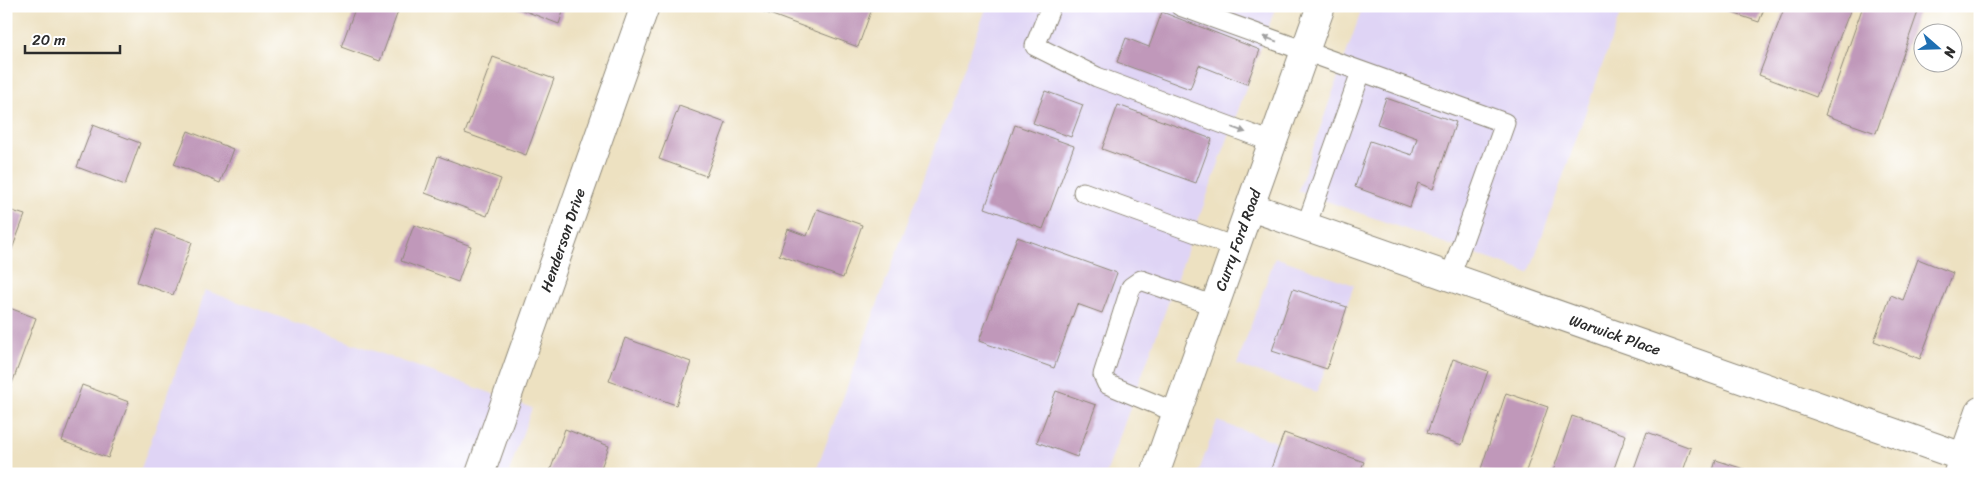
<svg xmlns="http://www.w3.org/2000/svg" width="1986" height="480" viewBox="0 0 1986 480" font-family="Sriracha,sans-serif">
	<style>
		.built { fill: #dfd4f5 }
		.building { fill: #c098ba }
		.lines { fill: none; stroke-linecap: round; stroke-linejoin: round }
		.lane-casing { stroke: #8c8676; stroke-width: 21 }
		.street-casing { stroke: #8c8676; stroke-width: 30 }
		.secondary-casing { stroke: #8c8676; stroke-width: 30 }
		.lane { stroke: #fff; stroke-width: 19 }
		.street { stroke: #fff; stroke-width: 28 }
		.secondary { stroke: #fff; stroke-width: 28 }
		.oneway { fill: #a0a0a0 }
		.labels { text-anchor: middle; stroke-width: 5; stroke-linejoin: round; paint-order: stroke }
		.street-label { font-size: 15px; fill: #2b2b2b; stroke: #fff }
	</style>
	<rect width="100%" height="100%" fill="#fff"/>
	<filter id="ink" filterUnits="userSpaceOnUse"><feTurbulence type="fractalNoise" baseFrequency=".02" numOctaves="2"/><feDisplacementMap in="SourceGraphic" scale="10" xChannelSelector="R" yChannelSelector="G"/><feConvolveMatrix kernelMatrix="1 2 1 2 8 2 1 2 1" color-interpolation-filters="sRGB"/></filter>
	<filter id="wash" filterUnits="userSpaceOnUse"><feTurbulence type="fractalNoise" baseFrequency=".0096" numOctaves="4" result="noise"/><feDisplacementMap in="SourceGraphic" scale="20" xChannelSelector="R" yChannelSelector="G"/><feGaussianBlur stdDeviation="1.12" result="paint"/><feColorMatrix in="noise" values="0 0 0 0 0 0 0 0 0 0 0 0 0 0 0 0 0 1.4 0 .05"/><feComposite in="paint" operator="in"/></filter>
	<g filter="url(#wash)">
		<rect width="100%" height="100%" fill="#ede1c1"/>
		<!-- built -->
		<g class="built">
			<polygon points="987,6 1276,6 1106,474 815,474"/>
			<polygon points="1363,6 1623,6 1529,273 1298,191"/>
			<polygon points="1275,257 1354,285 1317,392 1237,365"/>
			<polygon points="205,290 532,408 508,474 139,474"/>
			<polygon points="1217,421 1367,474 1198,474"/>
		</g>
		<g id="blocks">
			<!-- building -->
			<g class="building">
				<polygon points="356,6 400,6 380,61 341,47"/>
				<polygon points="512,6 565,6 559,24"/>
				<polygon points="748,6 873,6 858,47"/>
				<polygon points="1712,6 1765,6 1759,22"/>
				<polygon points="1785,6 1852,6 1816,97 1759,75"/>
				<polygon points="1863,6 1920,6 1876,133 1825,115"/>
				<polygon points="1162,12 1260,50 1247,84 1199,65 1190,89 1117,62 1126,38 1149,47"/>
				<polygon points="493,57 554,79 526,155 465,133"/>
				<polygon points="1045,91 1083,105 1071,137 1033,123"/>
				<polygon points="1386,98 1456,122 1433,189 1418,183 1410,207 1355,187 1370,141 1412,155 1417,138 1377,124"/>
				<polygon points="1118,105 1212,139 1196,183 1102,149"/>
				<polygon points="679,106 726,123 706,176 659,159"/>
				<polygon points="93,125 140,143 125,185 77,167"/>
				<polygon points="1015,125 1074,146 1043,229 985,208"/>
				<polygon points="188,131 233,149 220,183 174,164"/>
				<polygon points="438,156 501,179 487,216 425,193"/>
				<polygon points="6,209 25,215 6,265"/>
				<polygon points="817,209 862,225 843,278 779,255 788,229 807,236"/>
				<polygon points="414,225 471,246 458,282 401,261"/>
				<polygon points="156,229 192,242 173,295 137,282"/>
				<polygon points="1017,237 1117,273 1102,313 1077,304 1054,368 979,341"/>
				<polygon points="1918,259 1953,273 1920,359 1874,341 1891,295 1903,300"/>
				<polygon points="1293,289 1347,307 1327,369 1272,351"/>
				<polygon points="7,307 36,318 10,389 6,388"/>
				<polygon points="625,338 691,362 676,405 609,381"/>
				<polygon points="1453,359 1488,371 1462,445 1427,433"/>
				<polygon points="82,385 129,402 108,458 62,441"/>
				<polygon points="1056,391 1096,405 1077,457 1037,442"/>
				<polygon points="1506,393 1548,407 1525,474 1496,474 1481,469"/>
				<polygon points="1572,416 1626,435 1612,474 1552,474"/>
				<polygon points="565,429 609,446 601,468 617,474 549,474"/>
				<polygon points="1647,432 1691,448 1682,474 1632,474"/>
				<polygon points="1284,433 1364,462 1359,474 1269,474"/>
				<polygon points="1716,460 1756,473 1756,474 1712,474"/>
			</g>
		</g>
	</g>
	<g filter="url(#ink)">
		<use href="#blocks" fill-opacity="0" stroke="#8c8676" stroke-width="1"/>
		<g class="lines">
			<defs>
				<g id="lane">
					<polyline points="1051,6 1035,46 1097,77 1272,142"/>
					<polyline points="1180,6 1505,123 1450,277"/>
					<polyline points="1083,192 1235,247"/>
					<polyline points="1306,226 1361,72"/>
					<polyline points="1177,413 1107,384 1103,375 1131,287 1141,280 1215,306"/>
				</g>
				<g id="street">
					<polyline points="1251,207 1980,463"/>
					<polyline points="1958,473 1980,411"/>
					<polyline points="480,474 645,6"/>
				</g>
				<polyline id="secondary" points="1155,474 1321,6"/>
			</defs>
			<!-- lane casing -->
			<use href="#lane" class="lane-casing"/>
			<!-- street casing -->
			<use href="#street" class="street-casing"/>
			<!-- secondary casing -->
			<use href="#secondary" class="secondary-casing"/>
			<!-- lane -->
			<use href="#lane" class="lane"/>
			<!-- street -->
			<use href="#street" class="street"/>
			<!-- secondary -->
			<use href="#secondary" class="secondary"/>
		</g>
		<!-- one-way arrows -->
		<defs><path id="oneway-solid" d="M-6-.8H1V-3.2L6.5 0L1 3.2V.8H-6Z" transform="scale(1.25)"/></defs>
		<g class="oneway">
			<use href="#oneway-solid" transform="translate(1270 39) rotate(-160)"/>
			<use href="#oneway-solid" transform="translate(1239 130) rotate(20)"/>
		</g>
	</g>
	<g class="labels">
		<!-- street labels -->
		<g class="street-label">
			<text transform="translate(563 240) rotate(-71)" y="5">Henderson Drive</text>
			<text transform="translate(1238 240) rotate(-70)" y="5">Curry Ford Road</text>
			<text transform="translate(1615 335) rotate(19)" y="5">Warwick Place</text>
		</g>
	</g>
	<!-- margin -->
	<rect width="1986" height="480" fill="none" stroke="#fff" stroke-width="25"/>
	<!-- north arrow -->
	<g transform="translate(1938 48) rotate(110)"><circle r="24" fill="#ffffff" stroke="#aaaaaa"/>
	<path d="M0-4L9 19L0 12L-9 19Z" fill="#1f6fb2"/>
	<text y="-8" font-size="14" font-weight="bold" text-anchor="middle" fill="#2b2b2b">N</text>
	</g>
	<!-- scale -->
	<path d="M25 45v8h95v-8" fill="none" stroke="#2b2b2b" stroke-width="2.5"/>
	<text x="32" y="45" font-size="15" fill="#2b2b2b" stroke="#ffffff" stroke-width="4" paint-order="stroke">20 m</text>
</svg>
